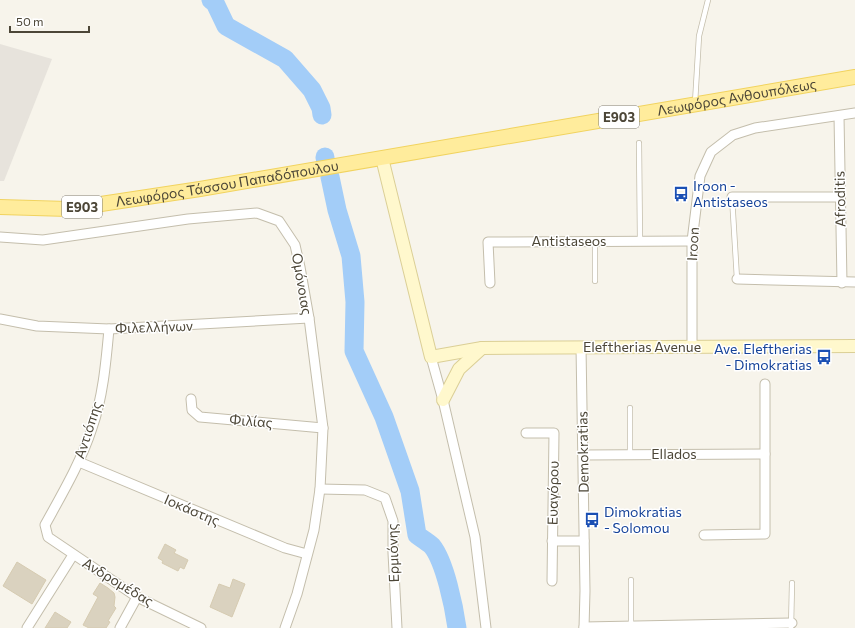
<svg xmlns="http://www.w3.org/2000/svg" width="855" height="628" viewBox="0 0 855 628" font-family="Commissioner,sans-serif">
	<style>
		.industrial { fill: #e7e3dc }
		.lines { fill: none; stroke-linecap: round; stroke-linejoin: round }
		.river { stroke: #a3cdf8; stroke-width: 19 }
		.building { fill: #dad2bf; stroke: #d6cbb1 }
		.lane-casing { stroke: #c4beac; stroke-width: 6 }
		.street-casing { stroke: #c4beac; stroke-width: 11 }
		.secondary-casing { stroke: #dbcf96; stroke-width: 14 }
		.primary-casing { stroke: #f1d35f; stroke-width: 16 }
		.lane { stroke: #fff; stroke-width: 4.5 }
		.street { stroke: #fff; stroke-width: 9 }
		.secondary { stroke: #fff8cd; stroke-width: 12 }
		.primary { stroke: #ffec9c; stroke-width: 14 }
		.labels { text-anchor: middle; stroke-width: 3; stroke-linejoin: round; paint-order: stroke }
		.shield { fill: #fff; stroke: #827e73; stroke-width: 1 }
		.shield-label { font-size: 13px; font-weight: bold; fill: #4c4637 }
		.street-label { font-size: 14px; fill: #4c4637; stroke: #fff }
		.transit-label { font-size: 14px; fill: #164399; stroke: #fff; text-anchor: start }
	</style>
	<rect width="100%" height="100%" fill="#f7f4eb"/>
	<!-- industrial -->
	<polygon class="industrial" points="0,44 52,59 4,181 0,181"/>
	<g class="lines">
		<!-- river -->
		<g class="river">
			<polyline points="211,0 215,3 226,26 285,59 312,90 321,108 322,115"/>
			<polyline points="325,157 325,158"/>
			<path d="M330,177L337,210L351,256L355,302L354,351L384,417L410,491L417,535C421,538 428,542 432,546C445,562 454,607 457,628"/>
		</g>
	</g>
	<!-- building -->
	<g class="building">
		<polygon points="165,544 176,550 174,553 188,560 184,569 180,567 178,571 162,563 163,561 158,558"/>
		<polygon points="17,562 46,580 32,604 3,586"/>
		<polygon points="233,579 245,584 232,617 210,607 219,584 230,588"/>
		<polygon points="100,583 108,588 114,593 115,597 114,606 116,608 108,621 110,622 106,628 89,628 83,625 98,597 93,594"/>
		<polygon points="55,612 71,622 67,628 45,628"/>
	</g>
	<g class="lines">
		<defs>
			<g id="lane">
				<polyline points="695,103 699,36 708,0"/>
				<polyline points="639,143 640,241"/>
				<polyline points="732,197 737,279"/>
				<polyline points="595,281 595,241"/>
				<polyline points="630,455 630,408"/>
				<polyline points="631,626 631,580"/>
				<polyline points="791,628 792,583"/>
			</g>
			<g id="street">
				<polyline points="839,116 842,283"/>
				<polyline points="732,197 840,197"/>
				<polyline points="0,237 43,240 188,219 257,213 279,221 295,245 300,267 309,318 323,428 320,489 314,530 297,594 285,628"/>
				<polyline points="737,279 855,282"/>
				<polyline points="490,283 488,242 692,241"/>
				<polyline points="0,319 37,326 109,329 309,318"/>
				<path d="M109,329C106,362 103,397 92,428C81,462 62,494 45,525L48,537L137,597L201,628"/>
				<polyline points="692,346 692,241 700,176 711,152 733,135 755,128 855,113"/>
				<polyline points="581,347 585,591 584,628"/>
				<polyline points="431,357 443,400 475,537 486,628"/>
				<polyline points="191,399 192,410 200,417 323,428"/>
				<polyline points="526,433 554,433 552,581"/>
				<polyline points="583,455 765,454"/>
				<polyline points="79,462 285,548 307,554"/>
				<polyline points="320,489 365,490 385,498 393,521 393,553 397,628"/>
				<polyline points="704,535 765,534 765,384"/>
				<polyline points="552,541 584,541"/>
				<polyline points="584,627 792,623"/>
				<polyline points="27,628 73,555"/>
				<polyline points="120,628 137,597"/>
			</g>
			<g id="secondary">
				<polyline points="382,158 431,357 482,348 855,346"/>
				<polyline points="443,400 459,369 482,348"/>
			</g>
			<g id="primary">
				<path id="s1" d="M0,207L68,209L200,189L855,77"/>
			</g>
		</defs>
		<!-- lane casing -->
		<use href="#lane" class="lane-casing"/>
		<!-- street casing -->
		<use href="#street" class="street-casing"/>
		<!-- secondary casing -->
		<use href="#secondary" class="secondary-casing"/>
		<!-- primary casing -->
		<use href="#primary" class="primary-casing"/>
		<!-- lane -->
		<use href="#lane" class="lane"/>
		<!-- street -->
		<use href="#street" class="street"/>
		<!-- secondary -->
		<use href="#secondary" class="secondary"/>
		<!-- primary -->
		<use href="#primary" class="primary"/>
	</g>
	<!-- icons -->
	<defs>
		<symbol id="bus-bare" viewBox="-9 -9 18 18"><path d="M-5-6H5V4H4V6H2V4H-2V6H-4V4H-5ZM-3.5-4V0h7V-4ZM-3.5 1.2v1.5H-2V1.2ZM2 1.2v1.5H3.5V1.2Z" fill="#1a4fb4" stroke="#fff" stroke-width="2.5" paint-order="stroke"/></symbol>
	</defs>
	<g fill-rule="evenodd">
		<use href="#bus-bare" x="670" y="183" width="22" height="22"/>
		<use href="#bus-bare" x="813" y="346" width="22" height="22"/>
		<use href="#bus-bare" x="581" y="509" width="22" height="22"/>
	</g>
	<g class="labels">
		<!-- shield labels -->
		<g class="shield">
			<rect x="599" y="106" width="40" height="22" rx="3"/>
			<rect x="62" y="196" width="40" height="22" rx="3"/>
		</g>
		<g class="shield-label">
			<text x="619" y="122">E903</text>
			<text x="82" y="212">E903</text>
		</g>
		<!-- street labels -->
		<g class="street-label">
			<text dy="5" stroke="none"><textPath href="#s1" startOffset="746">Λεωφόρος Ανθουπόλεως</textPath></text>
			<text dy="5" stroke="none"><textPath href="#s1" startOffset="229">Λεωφόρος Τάσσου Παπαδόπουλου</textPath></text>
			<text transform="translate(840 199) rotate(-91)" y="5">Afroditis</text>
			<text x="569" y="246">Antistaseos</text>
			<text transform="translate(693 244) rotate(-87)" y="5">Iroon</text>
			<text transform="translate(302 284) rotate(80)" y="5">Ομόνοιας</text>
			<text transform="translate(154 327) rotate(-2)" y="5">Φιλελλήνων</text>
			<text x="642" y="352">Eleftherias Avenue</text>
			<text transform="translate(251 421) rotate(5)" y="5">Φιλίας</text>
			<text transform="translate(88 430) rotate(-72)" y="5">Αντιόπης</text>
			<text transform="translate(583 452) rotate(-91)" y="5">Demokratias</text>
			<text x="674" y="459">Ellados</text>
			<text transform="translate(553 493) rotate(-89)" y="5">Ευαγόρου</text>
			<text transform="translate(192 510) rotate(23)" y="5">Ιοκάστης</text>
			<text transform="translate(393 553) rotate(-92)" y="5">Ερμιόνης</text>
			<text transform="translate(118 582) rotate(31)" y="5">Ανδρομέδας</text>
		</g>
		<!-- transit labels -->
		<g class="transit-label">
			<text x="693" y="191">Iroon -<tspan x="693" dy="16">Antistaseos</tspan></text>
			<text x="812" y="354" text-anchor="end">Ave. Eleftherias<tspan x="812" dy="16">- Dimokratias</tspan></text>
			<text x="604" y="517">Dimokratias<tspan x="604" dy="16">- Solomou</tspan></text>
		</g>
	</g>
	<!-- scale -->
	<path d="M10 26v6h79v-6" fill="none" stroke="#4c4637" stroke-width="2"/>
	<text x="16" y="26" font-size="12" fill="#4c4637" stroke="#ffffff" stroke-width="3" paint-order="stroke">50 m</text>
</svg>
